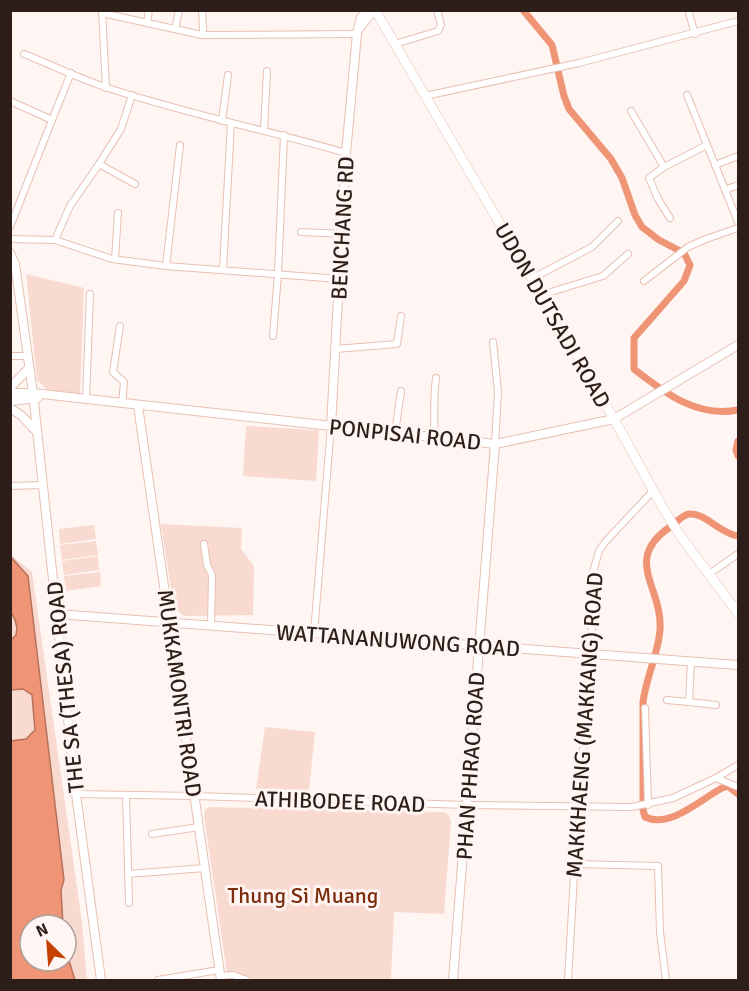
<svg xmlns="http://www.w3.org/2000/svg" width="749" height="991" viewBox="0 0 749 991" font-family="Signika,sans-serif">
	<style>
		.green { fill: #f8dad1; fill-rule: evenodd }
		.water { fill: #f09476; stroke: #b6715a; stroke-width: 1.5 }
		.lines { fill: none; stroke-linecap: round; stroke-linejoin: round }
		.canal { stroke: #f09476; stroke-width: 7 }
		.street-casing { stroke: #e8c0b3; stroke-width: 8 }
		.secondary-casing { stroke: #e8c0b3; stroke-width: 10 }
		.primary-casing { stroke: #e8c0b3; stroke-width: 10 }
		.street { stroke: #fff; stroke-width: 6 }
		.secondary { stroke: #fff; stroke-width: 8 }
		.primary { stroke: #fff; stroke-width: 9 }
		.labels { text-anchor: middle; stroke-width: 6; stroke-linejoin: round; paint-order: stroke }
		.street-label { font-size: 22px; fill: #2d1e19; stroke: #fff6f3 }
		.park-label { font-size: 22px; fill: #7c2b0c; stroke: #fff6f3 }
	</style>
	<rect width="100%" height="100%" fill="#fff6f3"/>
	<!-- green -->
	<g class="green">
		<polygon points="26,274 84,288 80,394 47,390 37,380"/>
		<polygon points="246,426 319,430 316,481 243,476"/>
		<polygon points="161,524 242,528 241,549 254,566 253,615 184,616 174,608"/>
		<polygon points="94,525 96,539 60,544 59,529"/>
		<polygon points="96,541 98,555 62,560 60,545"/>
		<path d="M10,554L32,572L82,922L87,980H11ZM30,925H66V961H30Z"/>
		<polygon points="98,556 99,570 64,575 62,561"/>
		<polygon points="100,572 101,586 66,591 64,576"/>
		<polygon points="265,727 315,732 309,791 256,789"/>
		<polygon points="209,807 444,812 449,815 451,821 444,914 394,912 391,980 228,980 204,816 205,810"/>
	</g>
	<!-- water -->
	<polygon class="water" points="11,557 28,576 64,880 61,890 63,925 30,925 30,961 66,961 66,951 75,980 11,980 11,741 26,739 35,730 32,695 23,689 11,690 11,640 16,635 17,628 15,620 11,612"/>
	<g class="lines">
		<!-- canal -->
		<g class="canal">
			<path d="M523,10L552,45L564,96L569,109L611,159L622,178L635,215L642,227L659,240L684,253L690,265L684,281L634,338V369C665,393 697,418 738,410"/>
			<polyline points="738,441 736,450 738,456"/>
			<path d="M738,536C721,534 704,512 689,514C683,515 675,523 670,527C622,560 663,587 660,630C658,655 646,677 643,702V810L645,817C670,829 701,799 722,788L728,786L738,794"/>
		</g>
		<defs>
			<g id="street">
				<polyline points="688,10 695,34"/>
				<polyline points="102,11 106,88"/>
				<polyline points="102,13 202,35 357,34"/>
				<polyline points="147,23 149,10"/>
				<polyline points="175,29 179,10"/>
				<polyline points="202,35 203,30 202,10"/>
				<polyline points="395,44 438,31 441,25 437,10"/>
				<path d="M24,54C52,65 80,79 108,88C187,114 267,130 346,153"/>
				<polyline points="132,95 121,129 99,164 70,206 55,240 112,259 166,266 339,279"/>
				<polyline points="687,95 738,222"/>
				<polyline points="425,96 579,63 738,21"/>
				<polyline points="10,101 52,120 71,73"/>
				<polyline points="631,111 664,167 707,145"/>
				<polyline points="222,121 228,75"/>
				<polyline points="264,130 267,71"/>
				<polyline points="99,164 135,184"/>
				<polyline points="715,165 738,156"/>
				<polyline points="664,167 649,178 658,199 670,218"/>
				<polyline points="725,190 738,185"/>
				<polyline points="10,227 52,120"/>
				<polyline points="301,232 342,234"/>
				<polyline points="10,239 55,240"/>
				<polyline points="115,259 118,213"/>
				<polyline points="166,266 180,145"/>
				<polyline points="223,269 231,123"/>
				<polyline points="531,279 592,247 618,221"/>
				<polyline points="644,281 688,247 706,239 738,228"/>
				<polyline points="541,295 603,276 628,254"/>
				<polyline points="120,326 113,372 124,382 122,404"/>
				<polyline points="273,336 278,274 284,135"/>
				<polyline points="493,342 498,392 495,444"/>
				<polyline points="335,349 397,344 401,316"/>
				<polyline points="10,356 27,356"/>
				<polyline points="86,400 90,294"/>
				<polyline points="395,433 401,391"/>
				<path d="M434,437C435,418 433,397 436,378"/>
				<polyline points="10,486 42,485"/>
				<polyline points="204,544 207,565 212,575 211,626"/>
				<polyline points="709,574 738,554"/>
				<polyline points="314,633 331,426"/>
				<polyline points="691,662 689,702 716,705"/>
				<polyline points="667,700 689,702"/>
				<polyline points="645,708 648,805"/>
				<polyline points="716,778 738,787"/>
				<polyline points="76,794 195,796 467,805 632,807 673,798 716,778 738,765"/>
				<polyline points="126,795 129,903"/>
				<polyline points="152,834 199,827"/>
				<polyline points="575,864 658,866 660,932 666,980"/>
				<polyline points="128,874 205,868"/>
				<polyline points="220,976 233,975 247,980"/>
				<polyline points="158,980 219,970"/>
				<polyline points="568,980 578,806 591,654 593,572 599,551 606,541 653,491"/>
			</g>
			<g id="secondary">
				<polyline points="358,30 374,10"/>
				<polyline points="10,253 15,264 33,393 76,794 101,980"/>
				<polyline points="10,388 29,368"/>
				<polyline points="10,393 33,393 495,444 614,419 738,345"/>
				<polyline points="10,401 38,398"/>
				<polyline points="138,406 221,980"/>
				<polyline points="10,408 22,416 35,430"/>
				<polyline points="331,426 346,153 357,34 361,17 370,10"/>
				<polyline points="57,614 738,665"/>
				<polyline points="453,980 495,444"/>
			</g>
			<polyline id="primary" points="375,10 614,419 663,508 679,534 738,613"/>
		</defs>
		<!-- street casing -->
		<use href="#street" class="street-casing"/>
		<!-- secondary casing -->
		<use href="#secondary" class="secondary-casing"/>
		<!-- primary casing -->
		<use href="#primary" class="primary-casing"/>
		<!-- street -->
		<use href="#street" class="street"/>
		<!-- secondary -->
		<use href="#secondary" class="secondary"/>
		<!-- primary -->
		<use href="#primary" class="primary"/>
	</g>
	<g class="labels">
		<!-- street labels -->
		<g class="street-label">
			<text transform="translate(342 228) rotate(-87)" y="8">BENCHANG RD</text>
			<text transform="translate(553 315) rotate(60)" y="8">UDON DUTSADI ROAD</text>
			<text transform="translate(405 434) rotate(6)" y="8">PONPISAI ROAD</text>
			<text transform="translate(398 640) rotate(4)" y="8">WATTANANUWONG ROAD</text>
			<text transform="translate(65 687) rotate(-96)" y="8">THE SA (THESA) ROAD</text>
			<text transform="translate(180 693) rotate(82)" y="8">MUKKAMONTRI ROAD</text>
			<text transform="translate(584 725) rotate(-86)" y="8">MAKKHAENG (MAKKANG) ROAD</text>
			<text transform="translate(470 766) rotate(-86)" y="8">PHAN PHRAO ROAD</text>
			<text transform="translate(340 801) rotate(2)" y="8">ATHIBODEE ROAD</text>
		</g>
		<!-- park labels -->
		<g class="park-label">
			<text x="303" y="903">Thung Si Muang</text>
		</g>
	</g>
	<!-- border -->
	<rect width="749" height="991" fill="none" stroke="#2d1e19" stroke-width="24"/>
	<!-- north arrow -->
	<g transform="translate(48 943) rotate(335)"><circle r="28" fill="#fff6f3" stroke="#aba09c" stroke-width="1.5"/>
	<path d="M0-4.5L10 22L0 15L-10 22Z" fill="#c64000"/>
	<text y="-9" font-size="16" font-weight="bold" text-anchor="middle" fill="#2d1e19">N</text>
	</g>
</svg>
